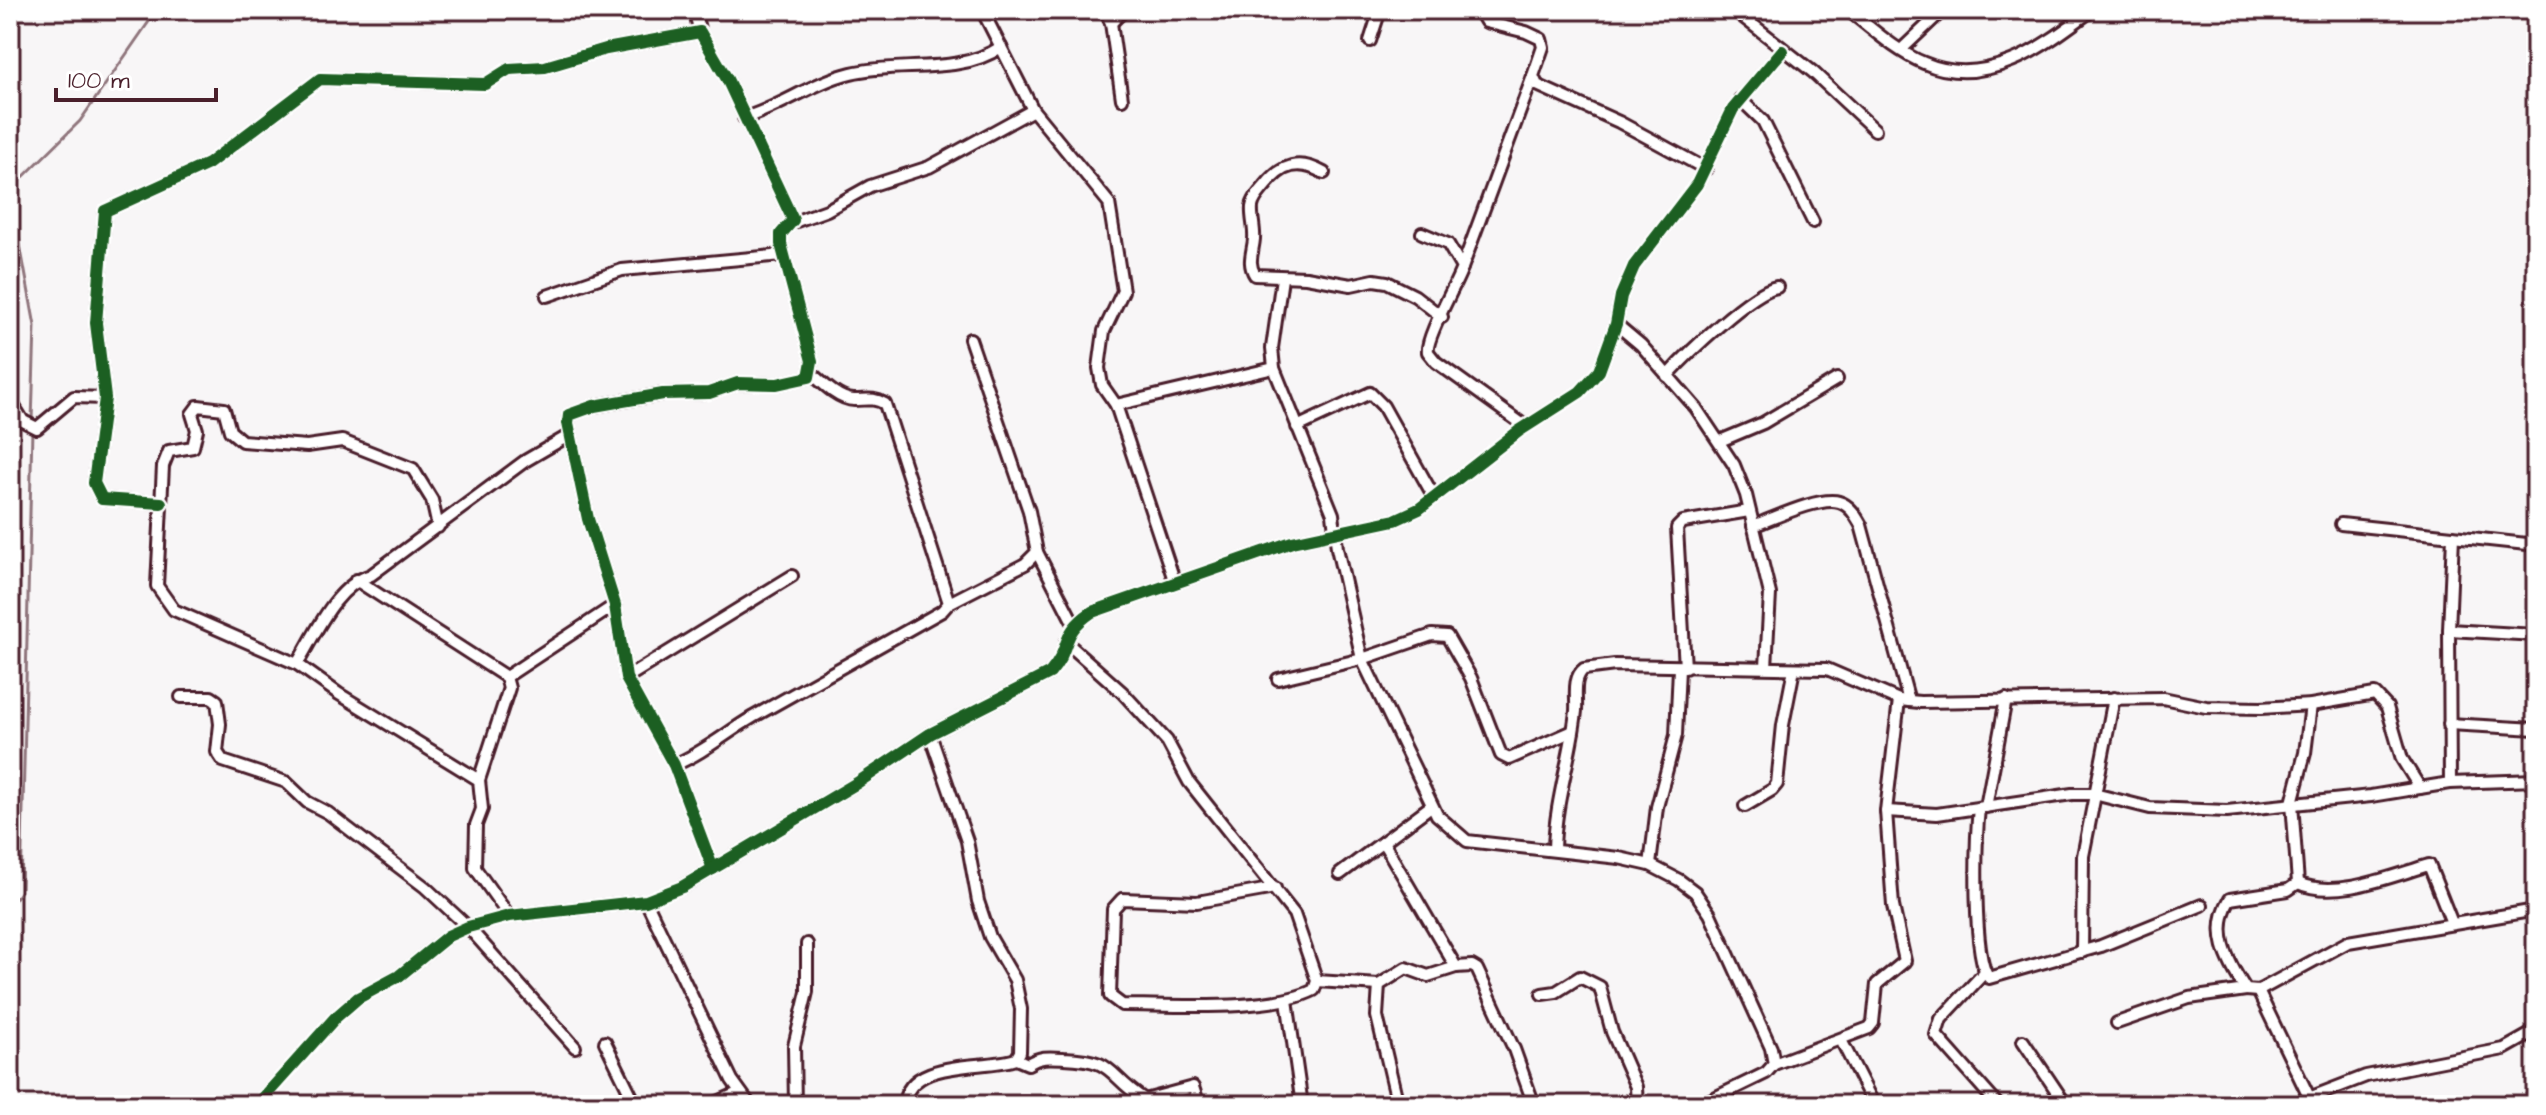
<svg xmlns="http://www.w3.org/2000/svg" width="2546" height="1115" viewBox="0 0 2546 1115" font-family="'Architects Daughter',sans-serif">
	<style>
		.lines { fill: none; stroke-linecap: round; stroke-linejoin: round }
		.stream { stroke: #8f747b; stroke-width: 3 }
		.street-casing { stroke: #4a1f2b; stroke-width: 16 }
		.street { stroke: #fff; stroke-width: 10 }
		.cycleway-casing { stroke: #fff; stroke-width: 17 }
		.cycleway { stroke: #1b5e20; stroke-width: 12 }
	</style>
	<rect width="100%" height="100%" fill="#f8f6f7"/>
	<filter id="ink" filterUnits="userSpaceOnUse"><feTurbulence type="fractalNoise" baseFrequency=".0125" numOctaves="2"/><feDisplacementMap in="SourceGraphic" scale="16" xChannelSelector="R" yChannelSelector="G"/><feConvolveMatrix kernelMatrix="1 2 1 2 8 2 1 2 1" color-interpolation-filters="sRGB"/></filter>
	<g filter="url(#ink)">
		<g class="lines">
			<!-- stream -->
			<g class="stream">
				<polyline points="32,421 35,326 10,190 80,121 157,10"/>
				<polyline points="10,906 21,891 32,429"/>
			</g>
			<defs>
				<g id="street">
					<polyline points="694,10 700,32"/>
					<polyline points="982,10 1033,110 1109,203 1123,291 1104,331 1099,368 1102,385 1116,405 1175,583"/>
					<polyline points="1105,10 1111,23 1122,99"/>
					<polyline points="1479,10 1486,22 1526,32 1541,39 1543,47 1533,76 1537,85 1619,122 1706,169"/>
					<polyline points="1734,10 1813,72 1875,130"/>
					<path d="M1848,10C1871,28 1897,52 1924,63C1987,90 2044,46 2092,10"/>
					<polyline points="1247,15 1262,10"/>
					<polyline points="1111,23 1124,10"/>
					<polyline points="1370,41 1380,10"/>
					<polyline points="1902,49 1943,10"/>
					<polyline points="1740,99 1763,121 1813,222"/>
					<path d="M744,118C781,107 813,82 851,73C901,61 958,76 1001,47"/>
					<path d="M1324,173C1299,159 1282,164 1265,186C1260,192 1253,199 1252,207C1251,217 1255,229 1254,239C1253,252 1247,263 1255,275L1306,277L1351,285L1374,280L1387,282L1415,296L1442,317"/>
					<polyline points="791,223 827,210 870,186 929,167 1033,110"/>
					<path d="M1422,233L1448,244L1462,268C1455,287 1425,339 1428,352L1436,362L1525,426"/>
					<polyline points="1462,268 1533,76"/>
					<polyline points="1282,278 1272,348 1274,368 1333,514 1337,548 1362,659 1437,815 1467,841 1619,858 1650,865 1679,880 1695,892 1710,914 1771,1048 1774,1064"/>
					<polyline points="547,296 622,270 783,255"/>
					<polyline points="1616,324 1641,345 1696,408 1734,465 1746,495 1770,594 1766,667"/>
					<path d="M1667,376C1686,355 1752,291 1777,287"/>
					<polyline points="10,400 23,421 37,428 74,397 105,398"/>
					<polyline points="1116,405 1274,368"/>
					<polyline points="1297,427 1370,393 1383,406 1434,497"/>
					<polyline points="1720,441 1763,423 1837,379"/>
					<polyline points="161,503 102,499 94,483 105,398 96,323 105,211 208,164 320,79 485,84 509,69 545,67 606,49 700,32 727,79 793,220 781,234 781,244 812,361 809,377 777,384 738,383 709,393 663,394 594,406 569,415 568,423 588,519 615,605 626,678 674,765 713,869"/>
					<polyline points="2341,524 2536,545"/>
					<path d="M1753,526C1772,519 1820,496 1839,502C1850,505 1856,516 1861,525L1909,701"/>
					<polyline points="438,527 432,500 413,469 342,441 307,446 242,441 230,431 224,409 198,406 192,414 197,430 193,447 169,451 163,466 157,586 174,610 297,664 339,694 479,780 482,809 476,825 475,868 509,916"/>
					<polyline points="1037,552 1074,624"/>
					<polyline points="356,580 506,677 509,688 479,780"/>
					<polyline points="949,603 1025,564 1037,552 1029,511 970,339"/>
					<polyline points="2449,630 2536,635"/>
					<path d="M1066,642L1122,692L1167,741L1189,782L1294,914L1317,981L1314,990C1271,1012 1173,1005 1122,1005L1110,996L1113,909L1122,899L1197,902L1275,888"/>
					<path d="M297,664C316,633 335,586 371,575L525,461L568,436"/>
					<polyline points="1685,668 1677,528 1683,522 1749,511"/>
					<polyline points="506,677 615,605"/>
					<polyline points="626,678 792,576"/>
					<polyline points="1278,679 1362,659 1432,635 1447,636 1471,678 1501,755 1509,759 1573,731"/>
					<polyline points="181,697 211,697 217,701 220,724 217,752 223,761 286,782 307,802 328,813 425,887 468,927 575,1047"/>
					<path d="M2311,705L2305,753L2292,803L2298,883L2288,890L2230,899C2211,931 2227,961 2246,990L2258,991L2348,942L2536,910"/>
					<polyline points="2449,724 2536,729"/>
					<polyline points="930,734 967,841 978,901 990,937 1015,980 1021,1009 1020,1052 1016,1059"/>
					<path d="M674,765C703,753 726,733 753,717C816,681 879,646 942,611L949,603L885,404C873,397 867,400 854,400C839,400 821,382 810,372"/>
					<polyline points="2450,783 2449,630 2453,536"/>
					<polyline points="1745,806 1772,790 1777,784 1783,725 1794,669"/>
					<polyline points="1986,807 2006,699"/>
					<path d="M1979,808C1976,837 1972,959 1989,978L2101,946L2202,905"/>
					<polyline points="1886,811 1937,814 2072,794 2094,794 2150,808 2227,811 2371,796 2450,783 2536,780"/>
					<polyline points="1383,842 1456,967 1428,976 1406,968 1379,985 1377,1016 1398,1105"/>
					<path d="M1554,849C1555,801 1571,758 1576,711C1577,697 1572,678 1584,669L1615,665L1827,669L1899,700L1920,702L2163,698L2206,707L2261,708L2311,705L2375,694L2387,707L2402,759L2420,788"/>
					<polyline points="1650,865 1657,807 1676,735 1679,668"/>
					<polyline points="1340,874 1431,806"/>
					<path d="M2298,883C2335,900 2391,876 2429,865L2452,923"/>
					<polyline points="646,901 732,1080 750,1105"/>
					<polyline points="2082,952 2083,856 2114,698"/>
					<polyline points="1456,967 1472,966 1477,969 1514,1049 1534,1105"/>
					<polyline points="1984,973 1941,1019 1936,1035 1998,1105"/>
					<polyline points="1317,981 1379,985"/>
					<polyline points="2258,991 2310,1099"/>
					<polyline points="1542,994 1556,992 1580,977 1600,987 1612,1032 1636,1087 1637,1105"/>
					<polyline points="1287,1000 1302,1105"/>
					<polyline points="2117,1023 2189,998 2246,990"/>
					<polyline points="1841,1040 1874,1105"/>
					<polyline points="2023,1041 2066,1105"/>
					<polyline points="605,1042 636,1105"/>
					<path d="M257,1105L335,1018L358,998L399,976L448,936L468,927L509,916L646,901L682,887L857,783L930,734L1050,673C1072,648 1059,634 1092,612L1292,542L1395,520L1419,509L1519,431L1580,392L1599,371L1616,324L1621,296L1634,266L1697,184L1733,109L1782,51"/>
					<polyline points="711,1105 740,1092"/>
					<polyline points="795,1105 794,1046 807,992 807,944"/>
					<path d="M904,1105C908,1058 982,1070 1016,1059L1028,1064C1040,1056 1049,1057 1064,1058C1117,1060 1105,1074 1145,1100L1193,1087L1199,1105"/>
					<polyline points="1700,1105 1766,1073 1774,1064 1869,1028 1873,1023 1877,984 1905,961 1893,906 1886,811 1899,700"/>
					<polyline points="2291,1105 2366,1076 2504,1049 2536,1031"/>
				</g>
			</defs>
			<!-- street casing -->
			<use href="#street" class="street-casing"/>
			<!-- street -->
			<use href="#street" class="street"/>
			<defs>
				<g id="cycleway">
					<polyline points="161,503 102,499 94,483 105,398 96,323 105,211 208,164 320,79 485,84 509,69 545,67 606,49 700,32 727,79 793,220 781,234 781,244 812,361 809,377 777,384 738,383 709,393 663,394 594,406 569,415 568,423 588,519 615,605 626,678 674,765 713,869"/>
					<path d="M257,1105L335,1018L358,998L399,976L448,936L468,927L509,916L646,901L682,887L857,783L930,734L1050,673C1072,648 1059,634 1092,612L1292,542L1395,520L1419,509L1519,431L1580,392L1599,371L1616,324L1621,296L1634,266L1697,184L1733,109L1782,51"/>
				</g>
			</defs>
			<!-- cycleway casing -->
			<use href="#cycleway" class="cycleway-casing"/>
			<!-- cycleway -->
			<use href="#cycleway" class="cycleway"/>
		</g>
	</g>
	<!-- margin -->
	<rect width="2546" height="1115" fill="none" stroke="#fff" stroke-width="40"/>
	<rect x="20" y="20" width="2506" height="1075" fill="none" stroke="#4a1f2b" stroke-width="3" filter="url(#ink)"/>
	<!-- scale -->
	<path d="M56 88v12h160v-12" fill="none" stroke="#4a1f2b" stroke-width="4"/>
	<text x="68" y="88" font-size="24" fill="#4a1f2b" stroke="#ffffff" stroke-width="6" paint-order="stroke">100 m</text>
</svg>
